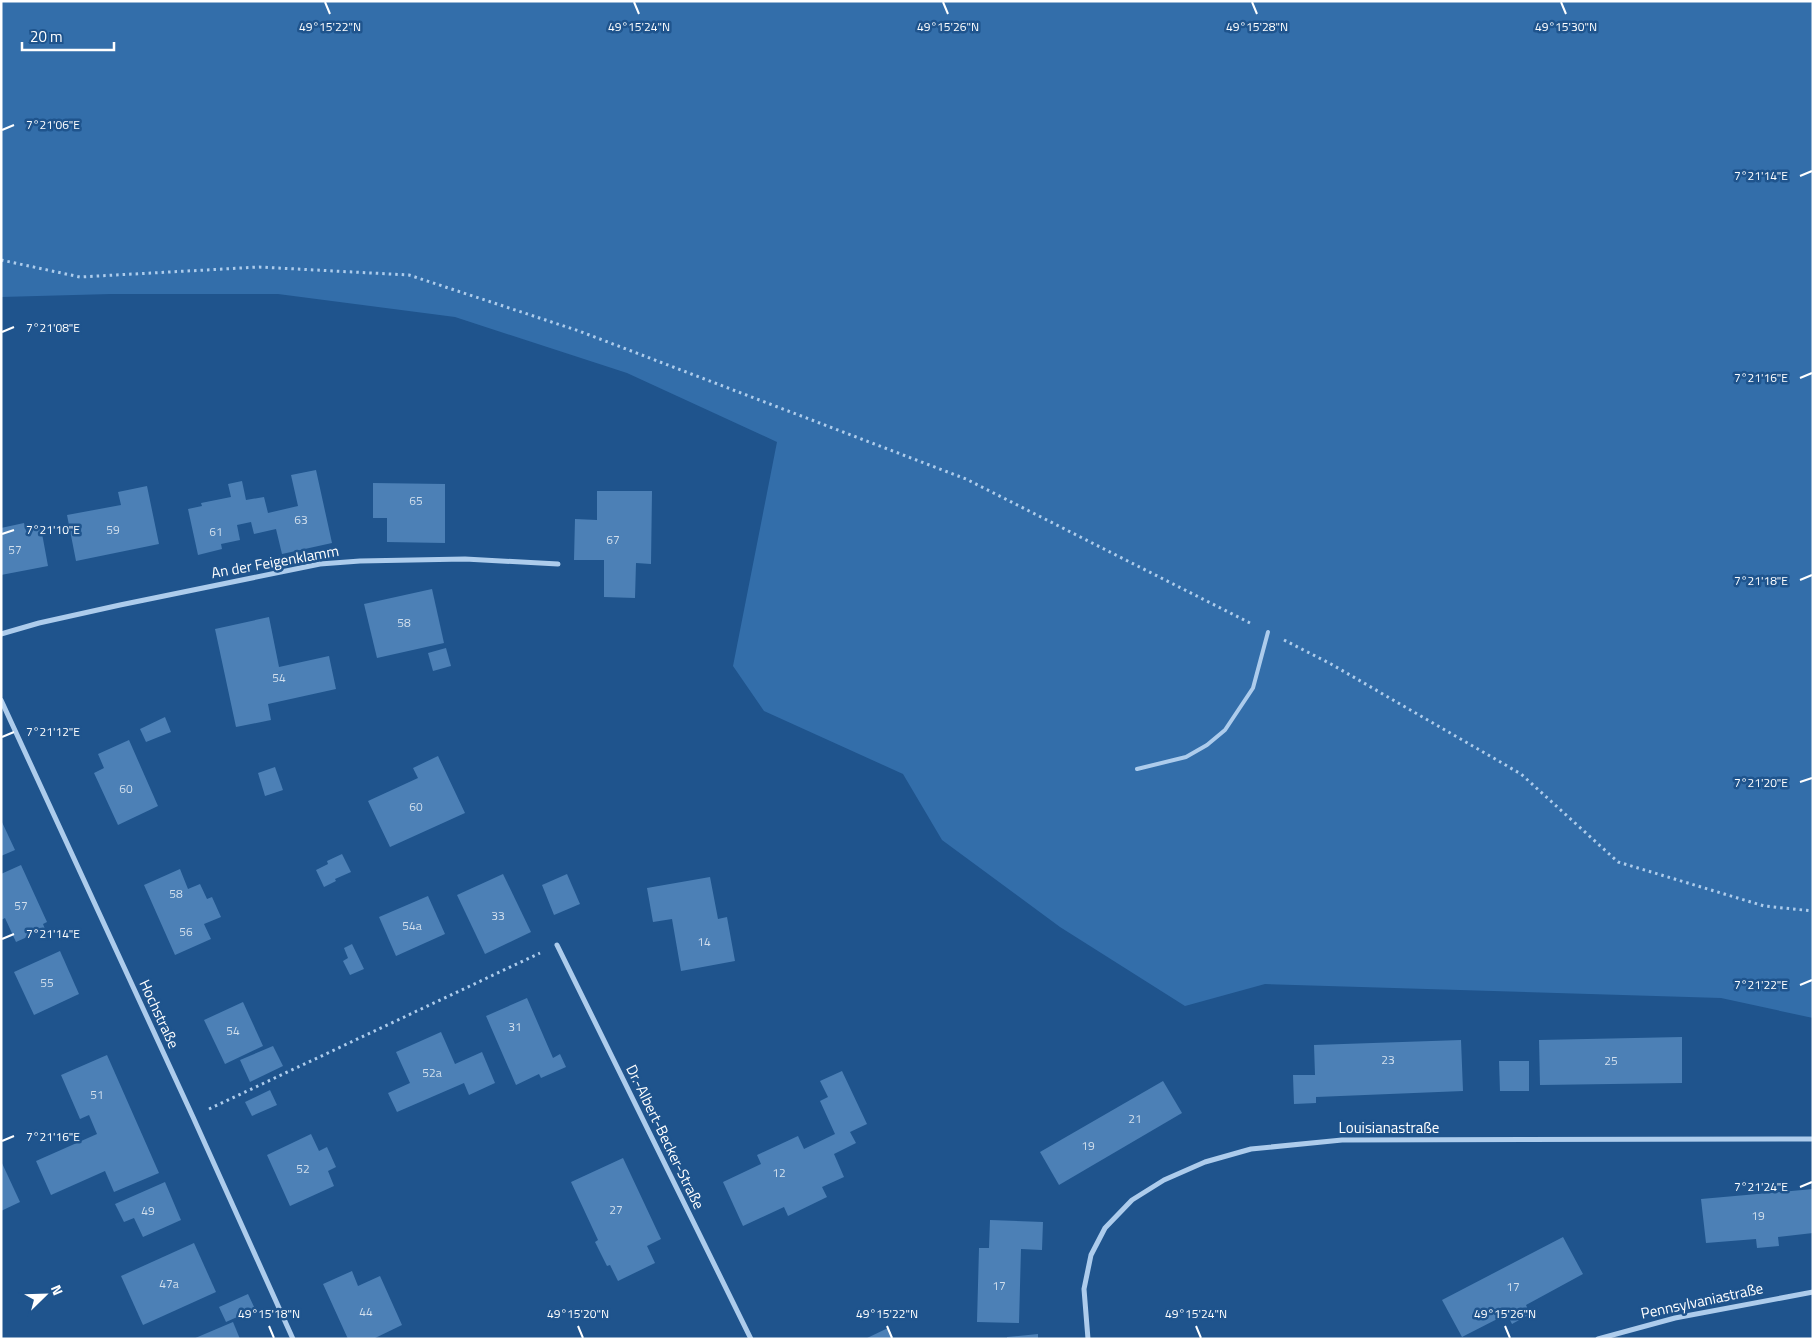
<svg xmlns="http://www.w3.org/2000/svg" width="1814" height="1340" viewBox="0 0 1814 1340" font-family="'Titillium Web',sans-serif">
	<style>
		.green { fill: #336eaa }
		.building { fill: #4c80b6 }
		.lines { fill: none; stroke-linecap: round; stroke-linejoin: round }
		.path { stroke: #adccec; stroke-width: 3; stroke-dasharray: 2.5 4; stroke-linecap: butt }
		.lane { stroke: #adccec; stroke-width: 4 }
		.street { stroke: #adccec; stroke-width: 5 }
		.ticks { fill: none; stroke: #fff; stroke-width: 2 }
		.labels { text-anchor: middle; stroke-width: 5; stroke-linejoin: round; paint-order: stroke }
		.number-label { font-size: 12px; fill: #d2dfed }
		.street-label { font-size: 15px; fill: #fff; stroke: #1f548d }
		.ticks-label { font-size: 12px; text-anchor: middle; fill: #fff; stroke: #1f548d; stroke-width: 5; stroke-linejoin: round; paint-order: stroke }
	</style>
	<rect width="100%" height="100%" fill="#1f548d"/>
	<!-- green -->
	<polygon class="green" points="1,1 1813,1 1813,1018 1721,998 1265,984 1185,1006 1060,927 942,840 903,774 764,711 733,666 777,442 627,373 455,317 278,294 111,294 1,297"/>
	<!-- building -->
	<g class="building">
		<polygon points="316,470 332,543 282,554 276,529 254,534 251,522 237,525 240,540 221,544 222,549 198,555 188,509 202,506 201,503 231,497 228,484 242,481 246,500 264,497 268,513 298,506 291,475"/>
		<polygon points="373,483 445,484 445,543 387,542 387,518 373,518"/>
		<polygon points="147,486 159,544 76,561 67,515 121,505 118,492"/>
		<polygon points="597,491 652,491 651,564 636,563 635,598 604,597 604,560 574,560 575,519 597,520"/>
		<polygon points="24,523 26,531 41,528 48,566 1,575 1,528"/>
		<polygon points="432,589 444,643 377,658 364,604"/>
		<polygon points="269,617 279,667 329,656 336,689 268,704 271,720 236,727 215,629"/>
		<polygon points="446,648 451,666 433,671 428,653"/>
		<polygon points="165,717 171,732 146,742 140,729"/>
		<polygon points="129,740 158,806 118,825 94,773 104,768 98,754"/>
		<polygon points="438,756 465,813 390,847 368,801 418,778 413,768"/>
		<polygon points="275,767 283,790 265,796 258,773"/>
		<polygon points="1,820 15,850 1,856"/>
		<polygon points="342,854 351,872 335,879 336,881 324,887 316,870 328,864 327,861"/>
		<polygon points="21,865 47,922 43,924 45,929 16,942 5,918 1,920 1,874"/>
		<polygon points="180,869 188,889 200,884 207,899 212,897 221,917 204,924 211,939 175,955 144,885"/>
		<polygon points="503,874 531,932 485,954 457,895"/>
		<polygon points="567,874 580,904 554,915 542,885"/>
		<polygon points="710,877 718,919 727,917 735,961 681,971 672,919 653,922 647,888"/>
		<polygon points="428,896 445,934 396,956 379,917"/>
		<polygon points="352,944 364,969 350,975 343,961 348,958 344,948"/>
		<polygon points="60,951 79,994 34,1015 14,972"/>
		<polygon points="527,998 553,1058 560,1054 566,1067 541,1078 539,1074 516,1085 486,1016"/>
		<polygon points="243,1002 263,1046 225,1064 204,1020"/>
		<polygon points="441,1032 455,1064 482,1052 495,1083 469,1095 464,1083 397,1112 388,1093 410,1083 396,1052"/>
		<polygon points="1682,1037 1682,1083 1540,1085 1539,1040"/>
		<polygon points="1461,1040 1463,1091 1316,1097 1316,1103 1294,1104 1293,1075 1315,1075 1314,1045"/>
		<polygon points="273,1046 283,1066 250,1082 240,1060"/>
		<polygon points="107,1055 159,1173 114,1192 105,1171 51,1195 36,1161 97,1134 89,1115 80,1119 61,1075"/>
		<polygon points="1499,1061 1529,1061 1529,1091 1500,1091"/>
		<polygon points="842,1071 867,1124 850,1132 856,1143 834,1154 844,1177 822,1187 827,1197 788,1216 784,1207 743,1226 723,1182 761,1164 757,1155 798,1136 804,1149 835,1134 820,1101 828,1097 820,1081"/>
		<polygon points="1163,1081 1182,1113 1059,1185 1040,1152"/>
		<polygon points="270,1090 277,1105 252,1116 245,1102"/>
		<polygon points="311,1134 319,1151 327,1147 336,1167 328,1171 334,1186 290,1206 267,1155"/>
		<polygon points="623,1158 661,1239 647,1246 655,1263 618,1281 610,1265 607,1266 595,1242 598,1240 571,1182"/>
		<polygon points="1,1161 20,1202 1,1211"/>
		<polygon points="165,1182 181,1220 143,1237 134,1218 124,1222 115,1204"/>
		<polygon points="1813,1189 1813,1233 1778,1237 1779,1246 1757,1248 1756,1239 1706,1243 1701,1199"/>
		<polygon points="990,1220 1043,1222 1042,1250 1021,1249 1019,1323 977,1322 979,1248 989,1248"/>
		<polygon points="1563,1237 1583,1274 1526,1305 1530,1314 1512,1324 1507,1314 1462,1337 1442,1300"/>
		<polygon points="194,1243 216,1292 143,1325 121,1276"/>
		<polygon points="352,1271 358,1286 380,1276 402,1325 373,1339 348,1339 323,1284"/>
		<polygon points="248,1294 255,1309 226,1322 219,1307"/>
		<polygon points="233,1322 240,1339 193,1339"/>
		<polygon points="888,1328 894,1339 865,1339"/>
		<polygon points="1038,1334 1038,1339 1007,1339 1007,1337"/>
	</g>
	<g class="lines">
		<!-- path -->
		<g class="path">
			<polyline points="1,260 80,277 259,267 409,275 579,331 966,479 1252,624"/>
			<polyline points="1284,640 1331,664 1521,774 1618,862 1764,906 1813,911"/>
			<polyline points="209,1109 540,953"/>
		</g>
		<!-- lane -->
		<polyline class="lane" points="1137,769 1186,757 1207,745 1225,730 1253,688 1268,632"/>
		<!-- street -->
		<g class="street">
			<polyline points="1,634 39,623 120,605 320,564 360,561 465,559 558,564"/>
			<polyline points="1,700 193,1117 293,1339"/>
			<polyline points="557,945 751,1339"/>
			<polyline points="1088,1339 1084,1289 1091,1255 1105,1228 1132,1200 1164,1180 1205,1162 1251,1149 1342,1140 1813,1139"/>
			<polyline points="1598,1339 1675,1318 1813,1292"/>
		</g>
	</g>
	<!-- ticks -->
	<path class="ticks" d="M325,2L330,14M634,2L639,14M943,2L948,14M1252,2L1257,14M1561,2L1566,14M2,130L14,125M1800,176L1812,171M2,332L14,327M1800,378L1812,373M2,534L14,530M1800,580L1812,575M2,737L14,732M1800,782L1812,778M2,939L14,934M1800,985L1812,980M2,1141L14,1136M1800,1187L1812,1182M269,1326L274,1338M578,1326L583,1338M887,1326L892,1338M1196,1326L1201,1338M1505,1326L1510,1338"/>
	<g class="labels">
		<!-- number labels -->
		<g class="number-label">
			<text x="416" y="505">65</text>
			<text x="301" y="524">63</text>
			<text x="113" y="534">59</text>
			<text x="216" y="536">61</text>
			<text x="613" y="544">67</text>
			<text x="15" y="554">57</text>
			<text x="404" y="627">58</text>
			<text x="279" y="682">54</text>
			<text x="126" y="793">60</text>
			<text x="416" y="811">60</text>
			<text x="176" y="898">58</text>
			<text x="21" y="910">57</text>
			<text x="498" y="920">33</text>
			<text x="412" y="930">54a</text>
			<text x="186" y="936">56</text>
			<text x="704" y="946">14</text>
			<text x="47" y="987">55</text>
			<text x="515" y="1031">31</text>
			<text x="233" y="1035">54</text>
			<text x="1388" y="1064">23</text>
			<text x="1611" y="1065">25</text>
			<text x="432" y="1077">52a</text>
			<text x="97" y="1099">51</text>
			<text x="1135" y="1123">21</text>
			<text x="1088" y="1150">19</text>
			<text x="303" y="1173">52</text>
			<text x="779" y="1177">12</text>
			<text x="616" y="1214">27</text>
			<text x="148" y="1215">49</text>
			<text x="1758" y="1220">19</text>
			<text x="169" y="1288">47a</text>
			<text x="999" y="1290">17</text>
			<text x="1513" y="1291">17</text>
			<text x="366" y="1316">44</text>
		</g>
		<!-- street labels -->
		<g class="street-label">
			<text transform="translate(275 562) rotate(-10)" y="5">An der Feigenklamm</text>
			<text transform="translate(159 1014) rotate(65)" y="5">Hochstraße</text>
			<text x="1389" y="1133">Louisianastraße</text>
			<text transform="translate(665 1137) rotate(64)" y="5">Dr.-Albert-Becker-Straße</text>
			<text transform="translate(1702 1301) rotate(-12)" y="5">Pennsylvaniastraße</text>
		</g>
	</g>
	<g class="ticks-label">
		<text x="330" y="31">49°15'22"N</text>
		<text x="639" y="31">49°15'24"N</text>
		<text x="948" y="31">49°15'26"N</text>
		<text x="1257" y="31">49°15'28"N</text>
		<text x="1566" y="31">49°15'30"N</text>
		<text x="53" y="129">7°21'06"E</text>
		<text x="1761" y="180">7°21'14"E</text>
		<text x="53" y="332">7°21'08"E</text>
		<text x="1761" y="382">7°21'16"E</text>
		<text x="53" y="534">7°21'10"E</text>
		<text x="1761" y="585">7°21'18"E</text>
		<text x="53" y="736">7°21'12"E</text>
		<text x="1761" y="787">7°21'20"E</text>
		<text x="53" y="938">7°21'14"E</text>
		<text x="1761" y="989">7°21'22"E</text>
		<text x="53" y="1141">7°21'16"E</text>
		<text x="1761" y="1191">7°21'24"E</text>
		<text x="269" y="1318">49°15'18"N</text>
		<text x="578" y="1318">49°15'20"N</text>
		<text x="887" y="1318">49°15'22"N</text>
		<text x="1196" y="1318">49°15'24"N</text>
		<text x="1505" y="1318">49°15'26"N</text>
	</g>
	<!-- border -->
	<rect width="1814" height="1340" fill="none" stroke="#ffffff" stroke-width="5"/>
	<!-- north arrow -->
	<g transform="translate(45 1295) rotate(67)" stroke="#1f548d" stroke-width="4" paint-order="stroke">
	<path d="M0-4L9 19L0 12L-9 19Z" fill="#ffffff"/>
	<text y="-8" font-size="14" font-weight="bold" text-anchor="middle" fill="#ffffff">N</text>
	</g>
	<!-- scale -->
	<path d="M22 42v8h92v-8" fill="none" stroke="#ffffff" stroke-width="2.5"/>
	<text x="30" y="42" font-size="15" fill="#ffffff" stroke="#1f548d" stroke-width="4" paint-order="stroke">20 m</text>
</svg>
